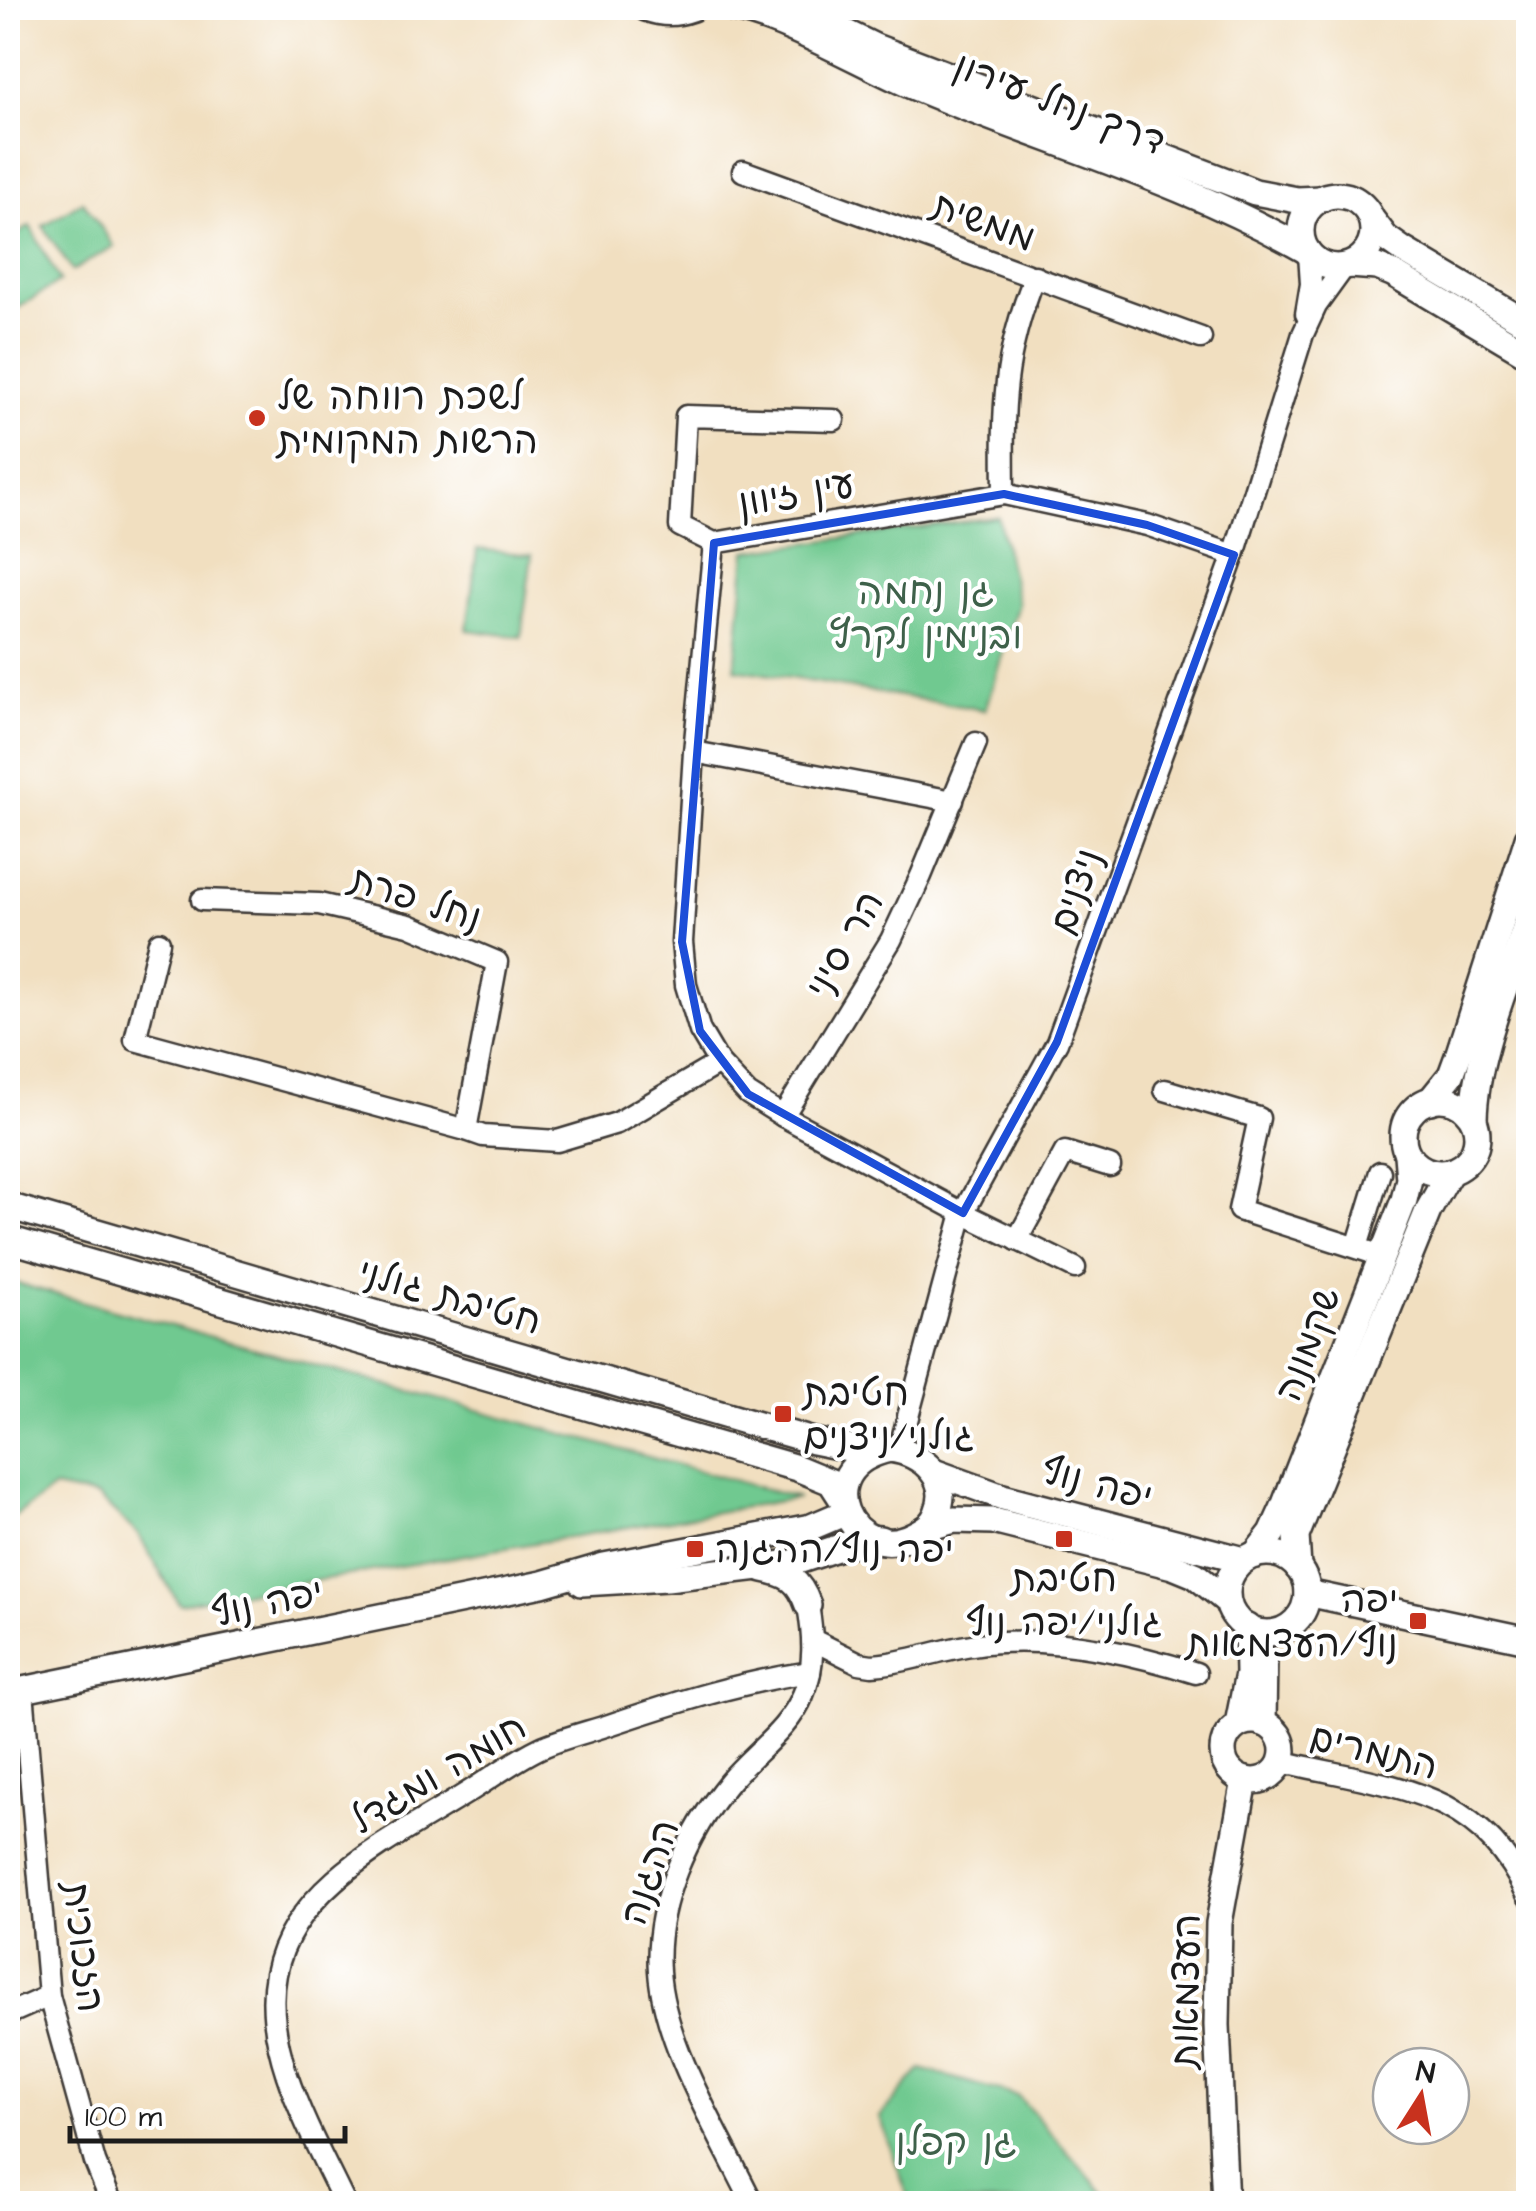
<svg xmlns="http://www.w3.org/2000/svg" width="1536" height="2211" viewBox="0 0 1536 2211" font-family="'Architects Daughter','Playpen Sans Hebrew',sans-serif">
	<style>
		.green { fill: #70c990; stroke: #467256; stroke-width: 2.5 }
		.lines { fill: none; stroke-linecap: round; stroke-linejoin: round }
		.minor-casing { stroke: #3c3935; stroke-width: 25 }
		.tertiary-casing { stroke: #3c3935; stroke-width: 30 }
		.minor { stroke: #fff; stroke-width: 20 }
		.tertiary { stroke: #fff; stroke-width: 25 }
		.marked { fill: none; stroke: #1d4ed8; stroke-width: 8; stroke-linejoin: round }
		.poi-dot { fill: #c8321e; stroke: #fff; stroke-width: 4 }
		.labels { text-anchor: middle; stroke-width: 8; stroke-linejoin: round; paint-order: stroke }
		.street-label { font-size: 38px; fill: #1c1c1c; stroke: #fff }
		.poi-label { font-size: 38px; fill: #1c1c1c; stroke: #fff; text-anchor: start }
		.park-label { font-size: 38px; fill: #3e614a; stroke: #fff }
	</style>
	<rect width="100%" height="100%" fill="#fff"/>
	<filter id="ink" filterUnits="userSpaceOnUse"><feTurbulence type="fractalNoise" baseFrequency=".01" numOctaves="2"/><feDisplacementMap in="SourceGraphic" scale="20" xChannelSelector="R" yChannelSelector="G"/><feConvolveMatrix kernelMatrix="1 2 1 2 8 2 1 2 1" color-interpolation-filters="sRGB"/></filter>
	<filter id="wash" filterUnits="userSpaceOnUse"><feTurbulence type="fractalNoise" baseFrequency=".0048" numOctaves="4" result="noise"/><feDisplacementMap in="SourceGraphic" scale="40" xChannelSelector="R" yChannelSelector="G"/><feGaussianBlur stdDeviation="2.25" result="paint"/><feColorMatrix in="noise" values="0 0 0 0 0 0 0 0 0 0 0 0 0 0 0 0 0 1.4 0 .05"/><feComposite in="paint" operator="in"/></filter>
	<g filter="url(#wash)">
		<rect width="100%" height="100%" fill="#f1dfc0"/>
		<!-- green -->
		<g class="green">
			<polygon points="83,201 114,246 72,271 43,226"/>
			<polygon points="30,226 60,281 18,308 8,289 8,240"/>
			<polygon points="998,517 1018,604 985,710 735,669 746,551"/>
			<polygon points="477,549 532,555 521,637 467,630"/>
			<polygon points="8,1281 798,1498 179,1604 138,1534 98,1497 54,1488 8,1521"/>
			<polygon points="921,2069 1018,2096 1104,2193 1144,2203 910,2203 880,2117"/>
		</g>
	</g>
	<g filter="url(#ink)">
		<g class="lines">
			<defs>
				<g id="minor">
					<polyline points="743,171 1201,338"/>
					<polyline points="1306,314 1311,284 1309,254"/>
					<polyline points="834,420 686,416 680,526 714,543 1004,494 1147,525 1234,555"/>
					<path d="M1004,494C1003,407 1002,358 1035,276"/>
					<polyline points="714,543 694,752 682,942 686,985 700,1031 719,1063 748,1094 783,1116 963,1213 1075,1268"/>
					<polyline points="694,752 953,801"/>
					<polyline points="202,900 319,904 409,925 497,962 466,1130 483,1136 557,1141 617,1123 719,1063"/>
					<polyline points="159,942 135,1040 466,1130"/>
					<polyline points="1165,1090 1259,1118 1239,1210 1382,1256"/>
					<polyline points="783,1116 891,940 921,876 976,743"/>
					<polyline points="1017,1240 1065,1152 1110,1166"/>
					<polyline points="1357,1247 1380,1172"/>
					<polyline points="899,1450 963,1213 1057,1042 1234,555 1303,334 1316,306 1345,266"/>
					<path d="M813,1640L859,1663L872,1665C906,1663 938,1650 972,1645C1045,1634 1126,1651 1196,1673"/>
					<polyline points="23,1691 49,1996 95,2162 112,2204"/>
					<path d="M1280,1765L1293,1764C1394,1787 1480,1790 1528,1896"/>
					<polyline points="8,2014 49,1996"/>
					<path d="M345,2204C314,2138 261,2050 276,1974C293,1886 393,1839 462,1796C487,1781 513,1761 540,1748C562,1738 588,1732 612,1724C677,1702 741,1682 810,1672"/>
					<path d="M753,2204C720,2135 664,2046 659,1971C654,1905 688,1832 729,1782C753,1753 789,1730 803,1695C816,1666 813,1635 808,1605"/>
				</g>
				<g id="tertiary">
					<path d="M646,8C663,14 675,14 692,8"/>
					<path d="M729,8C785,18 857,62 912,86C1042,141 1183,180 1307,251"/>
					<polyline points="795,8 875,47 1255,192 1297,200 1321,199"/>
					<circle cx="1337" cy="231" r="36"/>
					<polyline points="1373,221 1386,238 1403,250 1528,324"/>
					<polyline points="1350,265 1377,267 1394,274 1528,354"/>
					<circle cx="1440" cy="1136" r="37"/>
					<polyline points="1430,1101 1451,1075 1458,1056 1528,838"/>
					<path d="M1474,1120C1475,1055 1508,982 1528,920"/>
					<polyline points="8,1206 813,1441 873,1453"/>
					<polyline points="8,1239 797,1468 831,1482 842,1499"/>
					<path d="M890,1449C922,1453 952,1479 937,1513C933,1524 925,1529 915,1534C851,1569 803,1467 890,1449Z"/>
					<polyline points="934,1472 1003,1497 1244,1560"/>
					<polyline points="927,1528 954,1520 993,1521 1173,1566 1195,1575 1227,1601"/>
					<circle cx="1267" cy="1593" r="40"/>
					<polyline points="1255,1555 1272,1533 1283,1509 1404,1200 1409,1179 1407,1155"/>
					<polyline points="1298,1568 1296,1536 1428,1211 1450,1172"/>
					<path d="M763,1569C789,1574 799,1580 808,1605"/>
					<polyline points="582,1583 667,1578 792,1563 867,1538 880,1539"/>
					<polyline points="1307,1593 1528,1640"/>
					<polyline points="8,1693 542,1584 604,1566 811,1527 844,1513"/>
					<circle cx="1253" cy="1751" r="30"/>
					<polyline points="1263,1723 1264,1658"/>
					<polyline points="1238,1724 1248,1674 1247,1627"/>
					<polyline points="1225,2204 1217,2025 1219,1923 1245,1780"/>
				</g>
			</defs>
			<!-- minor casing -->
			<use href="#minor" class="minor-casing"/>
			<!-- tertiary casing -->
			<use href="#tertiary" class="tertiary-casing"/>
			<!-- minor -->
			<use href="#minor" class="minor"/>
			<!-- tertiary -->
			<use href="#tertiary" class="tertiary"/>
		</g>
	</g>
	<!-- marked area -->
	<path class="marked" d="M1004,494L1147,525L1234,555L1057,1042L963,1213L748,1094L700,1031L682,942L714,543Z"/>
	<!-- markers -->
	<g class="poi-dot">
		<circle cx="257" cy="418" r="10"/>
		<rect x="773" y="1404" width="20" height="20" rx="5"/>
		<rect x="1054" y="1529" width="20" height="20" rx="5"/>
		<rect x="685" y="1539" width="20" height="20" rx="5"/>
		<rect x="1408" y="1611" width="20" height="20" rx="5"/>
	</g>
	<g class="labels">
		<!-- street labels -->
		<g class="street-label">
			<text transform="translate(1060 103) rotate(21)" y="13">דרך נחל עירון</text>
			<text transform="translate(984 221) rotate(20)" y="13">ממשית</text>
			<text transform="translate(796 493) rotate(-10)" y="13">עין זיוון</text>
			<text transform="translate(1075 891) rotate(-70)" y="13">ניצנים</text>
			<text transform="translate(416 898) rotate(18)" y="13">נחל פרת</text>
			<text transform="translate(844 944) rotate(-60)" y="13">הר סיני</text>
			<text transform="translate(450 1296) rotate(16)" y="13">חטיבת גולני</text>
			<text transform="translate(1307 1344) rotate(-69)" y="13">שקמונה</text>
			<text transform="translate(1097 1483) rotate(15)" y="13">יפה נוף</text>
			<text transform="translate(267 1602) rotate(-12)" y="13">יפה נוף</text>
			<text transform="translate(1374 1751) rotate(14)" y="13">התמרים</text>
			<text transform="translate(438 1773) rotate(-31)" y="13">חומה ומגדל</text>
			<text transform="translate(649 1872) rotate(-71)" y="13">ההגנה</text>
			<text transform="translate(84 1947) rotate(83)" y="13">הזכוכית</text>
			<text transform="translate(1185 1991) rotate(-89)" y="13">העצמאות</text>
		</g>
		<!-- poi labels -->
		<g class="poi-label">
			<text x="277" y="409">לשכת רווחה של<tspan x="277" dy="44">הרשות המקומית</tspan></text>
			<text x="803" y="1405">חטיבת<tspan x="803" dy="44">גולני/ניצנים</tspan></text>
			<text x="715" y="1562">יפה נוף/ההגנה</text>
			<text x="1064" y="1591" text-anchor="middle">חטיבת<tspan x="1064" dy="44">גולני/יפה נוף</tspan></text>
			<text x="1398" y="1612" text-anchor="end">יפה<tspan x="1398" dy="44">נוף/העצמאות</tspan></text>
		</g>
		<!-- park labels -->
		<g class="park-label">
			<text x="926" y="604">גן נחמה<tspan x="926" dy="44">ובנימין לקרץ</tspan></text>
			<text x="956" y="2155">גן קפלן</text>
		</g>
	</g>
	<!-- margin -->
	<rect width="1536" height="2211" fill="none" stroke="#fff" stroke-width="40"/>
	<!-- north arrow -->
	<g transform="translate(1421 2096) rotate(11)"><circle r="48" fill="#ffffff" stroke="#a4a4a4" stroke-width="2.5"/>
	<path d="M0-8L18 38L0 25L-18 38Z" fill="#c8321e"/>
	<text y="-15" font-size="28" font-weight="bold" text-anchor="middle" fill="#1c1c1c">N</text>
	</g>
	<!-- scale -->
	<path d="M70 2126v15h275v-15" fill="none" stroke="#1c1c1c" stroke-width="5"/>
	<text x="85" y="2126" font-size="30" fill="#1c1c1c" stroke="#ffffff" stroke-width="8" paint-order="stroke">100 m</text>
</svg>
